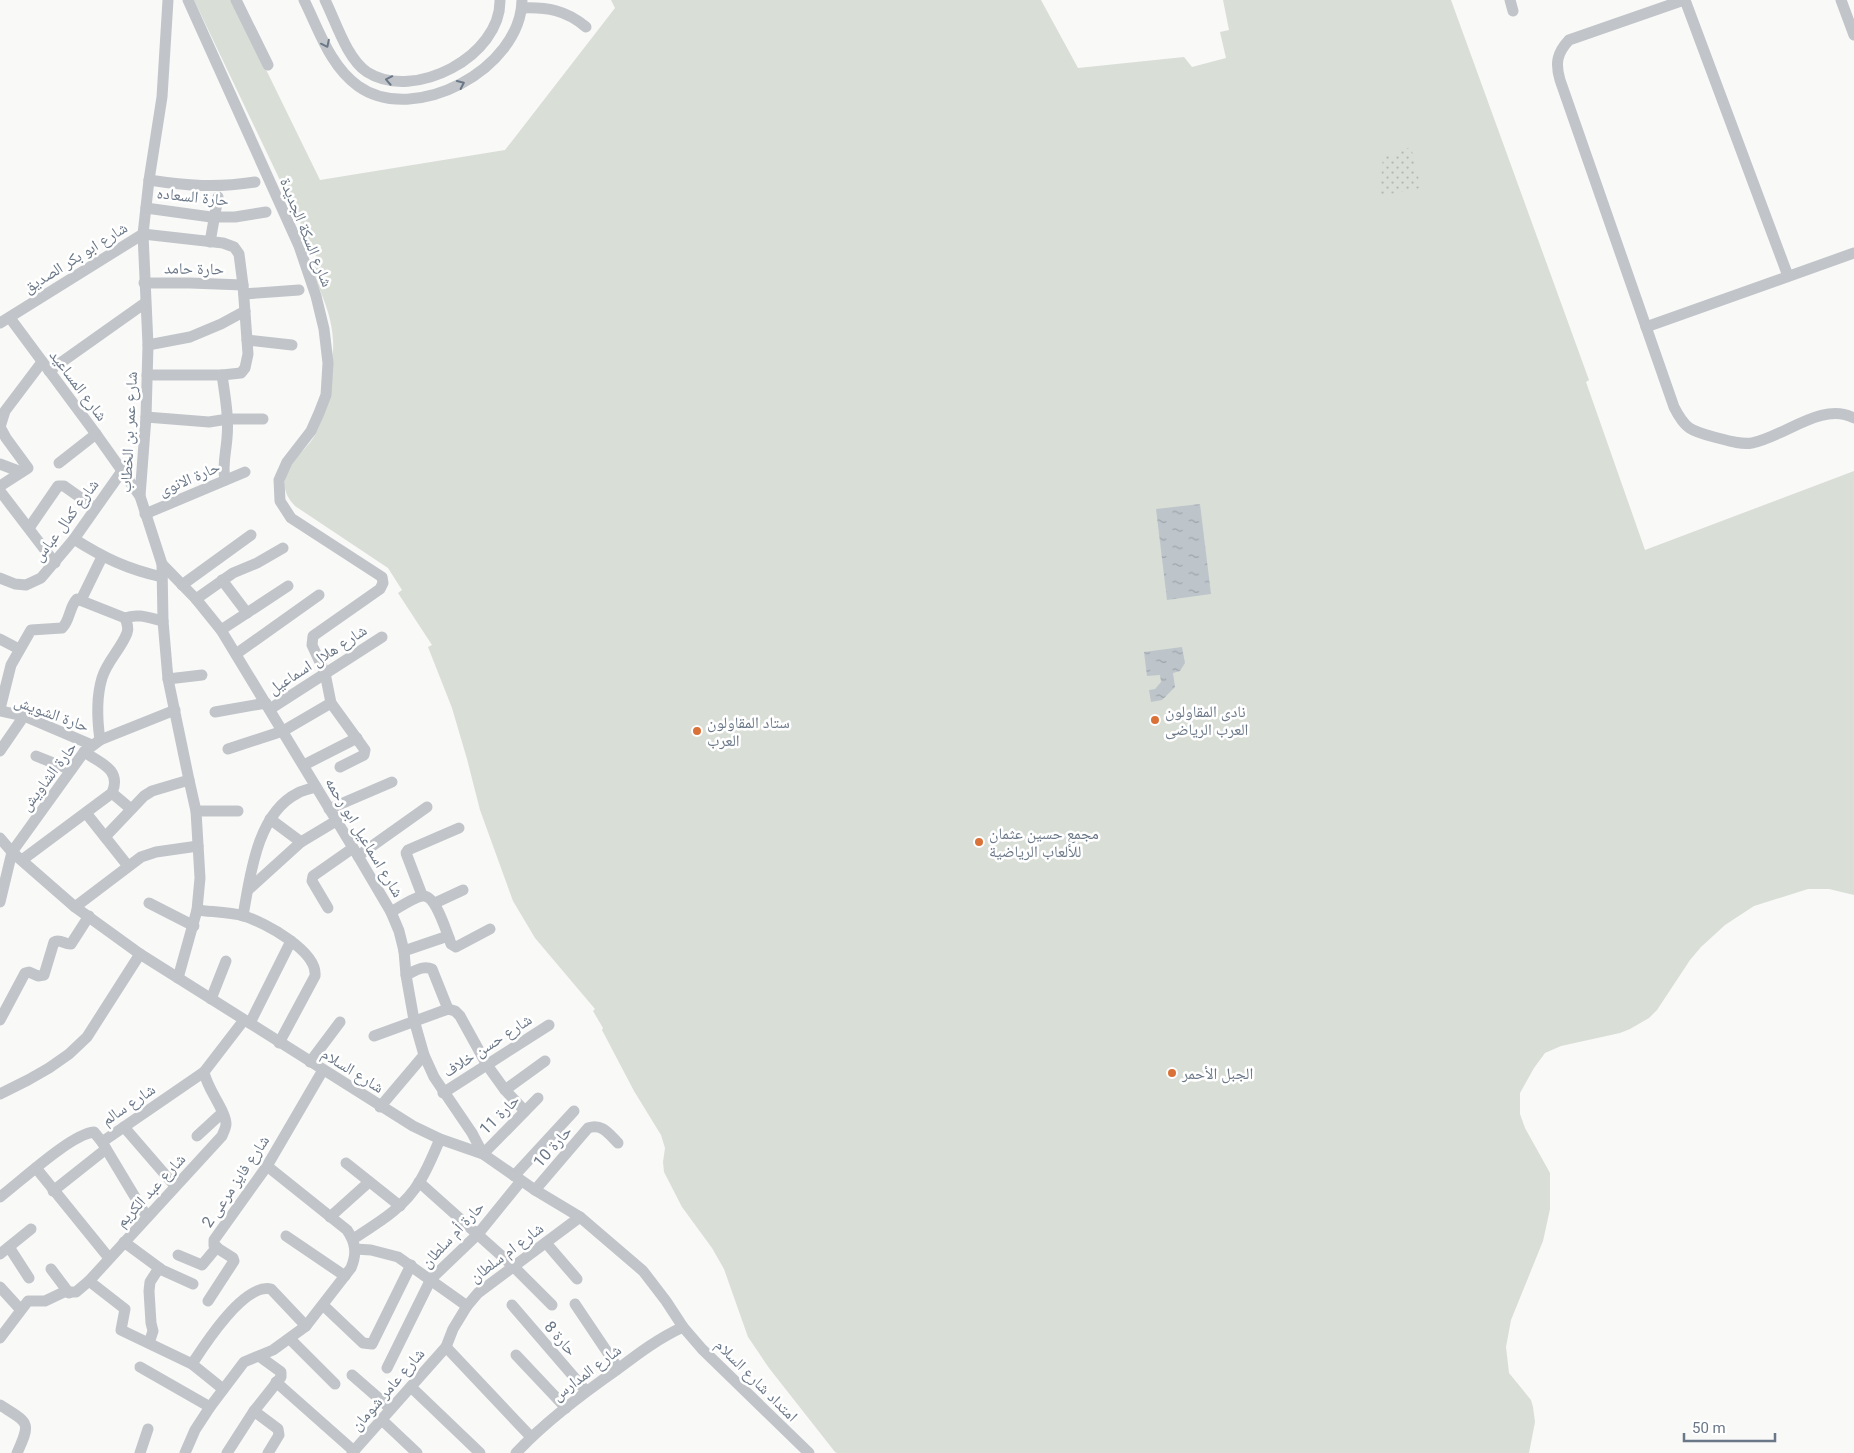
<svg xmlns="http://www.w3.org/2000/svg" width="1854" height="1453" viewBox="0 0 1854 1453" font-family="Roboto,'Noto Naskh Arabic',sans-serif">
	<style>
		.green { fill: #d9ded7 }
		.park { fill: url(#park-dots) }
		.water { fill: url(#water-ripples) }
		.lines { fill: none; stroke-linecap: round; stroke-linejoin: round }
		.minor { stroke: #c1c5c9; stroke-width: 11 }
		.oneway { stroke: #6a7787 }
		.poi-dot { fill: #d97138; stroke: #fff; stroke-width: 2 }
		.labels { text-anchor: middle; stroke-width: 5; stroke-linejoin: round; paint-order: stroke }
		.street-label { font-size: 16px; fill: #6a7787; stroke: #fff }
		.poi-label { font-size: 16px; fill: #6a7787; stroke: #fff; text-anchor: start }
	</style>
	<defs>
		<pattern id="park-dots" width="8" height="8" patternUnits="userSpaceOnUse" patternTransform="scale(1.25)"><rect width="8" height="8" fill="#d9ded7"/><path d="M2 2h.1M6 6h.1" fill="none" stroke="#b4b9b4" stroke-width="1.8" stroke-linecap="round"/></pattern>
		<pattern id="water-ripples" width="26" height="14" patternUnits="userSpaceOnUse" patternTransform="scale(1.25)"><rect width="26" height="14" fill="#bdc5cb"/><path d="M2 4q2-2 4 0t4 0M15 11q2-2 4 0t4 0" fill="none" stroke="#9ea5aa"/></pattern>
	</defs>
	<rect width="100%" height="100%" fill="#f9f9f8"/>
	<!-- green -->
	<path class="green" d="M194,0H232L320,180L505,150L615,8L611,0H1041L1078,68L1184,57L1192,67L1226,58L1220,32L1229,30L1223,0H1451L1589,380L1586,382L1645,550L1854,471V895L1829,889H1808L1754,906L1725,925L1701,947L1690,960L1657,1010L1649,1018L1630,1029L1620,1033L1561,1046L1545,1053L1534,1068L1520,1093V1114L1525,1128L1550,1173V1209L1543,1241L1511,1320L1506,1347L1509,1373L1531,1400L1533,1407L1535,1422L1529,1453H837L835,1452L769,1368L748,1337L724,1269L712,1248L682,1207L664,1172L663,1162L665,1148L661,1135L634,1091L602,1030L603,1028L593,1011L595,1009L535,938L513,901L480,810L467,759L452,708L428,647L432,645L398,593L402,590L388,568L295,506C288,499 283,490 285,479C288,461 306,451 315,435C323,421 325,404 327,388C329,375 332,362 333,350C335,322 322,293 310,269L320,264Z"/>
	<!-- park -->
	<polygon class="park" points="1411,147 1421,188 1380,196 1383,155 1395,154 1396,152"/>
	<!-- water -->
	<g class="water">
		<polygon points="1200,504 1211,594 1167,600 1156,509"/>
		<polygon points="1182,647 1185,663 1180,671 1173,673 1175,687 1162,700 1151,702 1149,690 1155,689 1161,682 1160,675 1147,676 1144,652"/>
	</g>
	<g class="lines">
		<!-- minor -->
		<g class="minor">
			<polyline points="168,0 162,97 149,180 143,234 148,345 146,417 140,496 162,564 163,621 168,679 189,780 196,811 200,878 197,910 178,978"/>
			<polyline points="188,0 299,246 316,296 324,329 328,363 326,395 319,413 311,431 287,462 279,480 280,501 291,518 382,577 383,583 380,589 313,636 312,645 325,673 331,703 365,750 364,755 340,767"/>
			<polyline points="236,0 268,65"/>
			<path d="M304,0C319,30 330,66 358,86C414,126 521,69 522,0"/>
			<path d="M325,0C336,22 347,59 367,72C414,102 501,56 500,0"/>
			<polyline points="1510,0 1513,11"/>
			<path d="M1684,0L1569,40C1557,53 1555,63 1560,80L1674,407C1685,429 1691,431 1714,437C1726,440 1740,445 1752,443C1784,437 1822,401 1854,418"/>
			<polyline points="1685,0 1788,276"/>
			<polyline points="1841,0 1854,35"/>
			<path d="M522,8C547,7 566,10 586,27"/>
			<path d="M149,180C188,186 216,188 255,182"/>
			<polyline points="146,208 211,217 235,217 266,212"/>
			<polyline points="210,242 218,197"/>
			<polyline points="144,283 190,283 243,285"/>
			<polyline points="244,294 299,290"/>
			<polyline points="10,318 96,434 140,496"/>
			<polyline points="0,323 143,234 223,243 234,247 239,254 243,285 248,354 245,368 241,373 222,375 147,375"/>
			<polyline points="1646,327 1854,253"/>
			<polyline points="247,340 292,345"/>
			<polyline points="148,345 190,337 221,324 245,311"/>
			<polyline points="49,371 145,303"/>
			<path d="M222,375C225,396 229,417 227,438C226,453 222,465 225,480"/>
			<polyline points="146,417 209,422 228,419 263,419"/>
			<polyline points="59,463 96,434"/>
			<polyline points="0,464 21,472"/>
			<polyline points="0,486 28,468 6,438 0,427 5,411 42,362"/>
			<polyline points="0,491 55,563"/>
			<polyline points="145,514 245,472"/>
			<polyline points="29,528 58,486 64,486 95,508"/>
			<path d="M74,539C104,558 127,569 162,577"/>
			<polyline points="162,564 196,599 221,630 358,856 391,912 399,931 404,951 406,975 414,1020 424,1055 434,1077 472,1133 483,1154 538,1098"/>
			<polyline points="0,578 15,584 26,585 41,578 74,539 122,471"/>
			<polyline points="222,580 247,613"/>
			<polyline points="182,585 251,535"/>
			<polyline points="196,599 233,573 257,563 283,548"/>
			<polyline points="81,600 102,557"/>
			<path d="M125,618C137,613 150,618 163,621"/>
			<polyline points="221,630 288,586"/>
			<polyline points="0,639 19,649"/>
			<polyline points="236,654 319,595"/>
			<polyline points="168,679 202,675"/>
			<path d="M0,709L11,665L31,630L62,628C70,621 69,607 77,599L125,618"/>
			<polyline points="270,709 382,637"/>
			<polyline points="0,711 24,716 92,745"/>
			<polyline points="215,712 266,703"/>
			<path d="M100,740C97,719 96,698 102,678C107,661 121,649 127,633C129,628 127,623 125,618"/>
			<polyline points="228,749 283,731 331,703"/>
			<polyline points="0,751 24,716"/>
			<polyline points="36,756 71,770"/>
			<polyline points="304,765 357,738"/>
			<polyline points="112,793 131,809"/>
			<polyline points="329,809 392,782"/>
			<polyline points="196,811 238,811"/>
			<polyline points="86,813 128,866"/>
			<polyline points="270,819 301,842"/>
			<polyline points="105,837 144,796 152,791 189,780"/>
			<polyline points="0,838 12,852 75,907 140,954 413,1126 440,1139 483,1154 535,1190 580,1217 643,1271 666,1301 683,1327 702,1349 809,1453"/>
			<polyline points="358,856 427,807"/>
			<path d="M22,860L112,793C122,770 101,763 84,752"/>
			<polyline points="248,890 301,842 336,821"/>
			<polyline points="422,895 406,853 408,850 459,828"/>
			<polyline points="0,902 12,852 84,752 100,740 175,710"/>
			<polyline points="149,903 194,926"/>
			<polyline points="435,903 463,890"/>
			<polyline points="75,907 141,857 156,852 198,846"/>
			<polyline points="328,908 312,881 313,876 353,848"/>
			<path d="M197,910C212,912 229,912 244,916C264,922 318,951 315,976L279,1043"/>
			<path d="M391,912C398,908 416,896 423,896C435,895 445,928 449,938"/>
			<path d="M243,916C250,876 257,813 298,793C303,790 310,789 316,787"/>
			<polyline points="404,951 445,937 449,938 451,944 456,947 490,929"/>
			<path d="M406,975C415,971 423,965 432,969L448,1009"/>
			<polyline points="211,999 226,961"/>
			<path d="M0,1020L25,973L29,972L38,976L44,975L54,942C60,938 65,945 71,944L89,916"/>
			<polyline points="250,1023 291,941"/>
			<polyline points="374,1036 448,1009 455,1011 460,1016 487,1065 505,1090 525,1111"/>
			<polyline points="310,1062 340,1022"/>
			<polyline points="505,1090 545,1061"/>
			<polyline points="443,1093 549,1025"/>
			<polyline points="0,1094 28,1080 49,1068 69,1054 87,1037 140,954"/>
			<polyline points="380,1107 424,1055"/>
			<polyline points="124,1127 175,1186"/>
			<polyline points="197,1136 222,1113"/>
			<polyline points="102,1142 147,1217"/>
			<polyline points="346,1163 400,1206"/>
			<polyline points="36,1168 109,1258"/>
			<polyline points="514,1176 574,1111"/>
			<polyline points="419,1182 514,1267 552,1305"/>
			<path d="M535,1190L588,1128C602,1123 609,1134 618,1143"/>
			<polyline points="53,1191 106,1149"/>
			<path d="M0,1197C20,1182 71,1134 94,1132L102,1142L204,1072"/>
			<polyline points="330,1217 369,1182"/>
			<polyline points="286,1236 345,1276"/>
			<path d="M353,1239C378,1223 404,1208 420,1181C428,1168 434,1153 440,1139"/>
			<polyline points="124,1242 162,1270 193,1284"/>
			<polyline points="546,1243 577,1279"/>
			<polyline points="9,1247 29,1278"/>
			<polyline points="355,1249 371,1250 398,1257 467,1306"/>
			<polyline points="0,1254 31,1229"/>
			<polyline points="178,1255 202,1265 217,1247"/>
			<polyline points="51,1269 69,1293"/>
			<polyline points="89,1281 125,1309 121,1330 192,1364 223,1389"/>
			<polyline points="0,1287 20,1309"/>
			<polyline points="208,1301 234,1261 233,1258 214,1246 214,1240 267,1166 323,1070"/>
			<polyline points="575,1304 618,1368"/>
			<polyline points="323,1305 363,1343 372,1344 411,1265"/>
			<polyline points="512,1305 586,1391"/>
			<path d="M0,1338L28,1301H45L64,1292H76L89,1281L222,1136C223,1133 226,1128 226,1124C226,1111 207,1089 204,1072L244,1020"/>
			<polyline points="290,1339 335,1384"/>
			<polyline points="149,1343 153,1331 151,1323 149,1291 150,1282 159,1268"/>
			<polyline points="446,1347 531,1437"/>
			<polyline points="516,1355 566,1408"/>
			<path d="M192,1364C205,1344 244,1283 271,1289L306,1326"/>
			<polyline points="140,1367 210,1407"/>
			<polyline points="387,1368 431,1279 478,1234 521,1181"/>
			<polyline points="352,1375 391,1409"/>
			<polyline points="276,1382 354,1451"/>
			<polyline points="411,1387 480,1453"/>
			<path d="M0,1405C28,1423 32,1421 17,1453"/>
			<polyline points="254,1411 278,1429 279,1435 268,1453"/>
			<polyline points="382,1420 417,1453"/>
			<polyline points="140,1453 148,1429"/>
			<path d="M185,1453L195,1430L210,1407L244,1362L273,1350L306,1326L351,1268C357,1254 356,1243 347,1230L267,1166"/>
			<polyline points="227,1453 254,1411 281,1377 281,1372 259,1356"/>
			<polyline points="352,1453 446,1347 453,1329 467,1306 478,1293 580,1217"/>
			<path d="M516,1453C546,1421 582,1394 618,1369C639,1353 659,1338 683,1327"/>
		</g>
	</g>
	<!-- one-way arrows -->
	<defs><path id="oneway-chevron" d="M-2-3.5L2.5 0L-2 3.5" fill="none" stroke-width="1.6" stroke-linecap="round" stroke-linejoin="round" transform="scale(1.25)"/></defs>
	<g class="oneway">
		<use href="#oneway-chevron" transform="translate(326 44) rotate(64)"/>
		<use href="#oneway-chevron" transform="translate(389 80) rotate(-169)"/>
		<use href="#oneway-chevron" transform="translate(461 84) rotate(-25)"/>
	</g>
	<!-- markers -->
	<g class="poi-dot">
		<circle cx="1155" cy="720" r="5"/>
		<circle cx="697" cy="731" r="5"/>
		<circle cx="979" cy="842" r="5"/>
		<circle cx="1172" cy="1073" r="5"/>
	</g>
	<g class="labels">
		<!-- street labels -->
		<g class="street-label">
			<text transform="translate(193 196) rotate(6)" y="6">حارة السعاده</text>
			<text transform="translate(307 232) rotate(68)" y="6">شارع السكة الجديدة</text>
			<text transform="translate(75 257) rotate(-32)" y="6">شارع ابو بكر الصديق</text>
			<text transform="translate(194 268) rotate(1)" y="6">حارة حامد</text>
			<text transform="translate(79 385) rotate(53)" y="6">شارع المساعيد</text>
			<text transform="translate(128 432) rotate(-87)" y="6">شارع عمر بن الخطاب</text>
			<text transform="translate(189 478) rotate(-23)" y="6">حارة الانوى</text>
			<text transform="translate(65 520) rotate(-53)" y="6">شارع كمال عباس</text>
			<text transform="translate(317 659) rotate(-33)" y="6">شارع هلال اسماعيل</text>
			<text transform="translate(52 713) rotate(20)" y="6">حارة الشويش</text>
			<text transform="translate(48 776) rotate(-53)" y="6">حارة الشاويش</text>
			<text transform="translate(365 837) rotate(59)" y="6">شارع اسماعيل ابو رحمه</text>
			<text transform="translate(487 1045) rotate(-33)" y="6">شارع حسن خلاف</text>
			<text transform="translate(353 1070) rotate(32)" y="6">شارع السلام</text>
			<text transform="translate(128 1104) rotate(-34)" y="6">شارع سالم</text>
			<text transform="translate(499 1114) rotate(-45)" y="6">حارة 11</text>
			<text transform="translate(552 1146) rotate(-49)" y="6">حارة 10</text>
			<text transform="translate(235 1181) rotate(-56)" y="6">شارع فايز مرعى 2</text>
			<text transform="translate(150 1190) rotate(-47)" y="6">شارع عبد الكريم</text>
			<text transform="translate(452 1234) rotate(-47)" y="6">حارة أم سلطان</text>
			<text transform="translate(506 1252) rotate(-37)" y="6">شارع ام سلطان</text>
			<text transform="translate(561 1338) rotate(49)" y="6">حارة 8</text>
			<text transform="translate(586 1372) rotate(-37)" y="6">شارع المدارس</text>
			<text transform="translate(757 1380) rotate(45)" y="6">امتداد شارع السلام</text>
			<text transform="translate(387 1389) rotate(-49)" y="6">شارع عامر شومان</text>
		</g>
		<!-- poi labels -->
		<g class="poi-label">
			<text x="1165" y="717">نادى المقاولون<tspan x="1165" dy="18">العرب الرياضى</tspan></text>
			<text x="707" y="728">ستاد المقاولون<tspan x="707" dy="18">العرب</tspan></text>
			<text x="989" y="839">مجمع حسين عثمان<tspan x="989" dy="18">للألعاب الرياضية</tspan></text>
			<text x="1182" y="1079">الجبل الأحمر</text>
		</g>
	</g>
	<!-- scale -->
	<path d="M1684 1433v8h91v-8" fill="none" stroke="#6a7787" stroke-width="2.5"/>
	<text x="1692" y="1433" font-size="15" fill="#6a7787" stroke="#ffffff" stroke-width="4" paint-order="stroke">50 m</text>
</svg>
